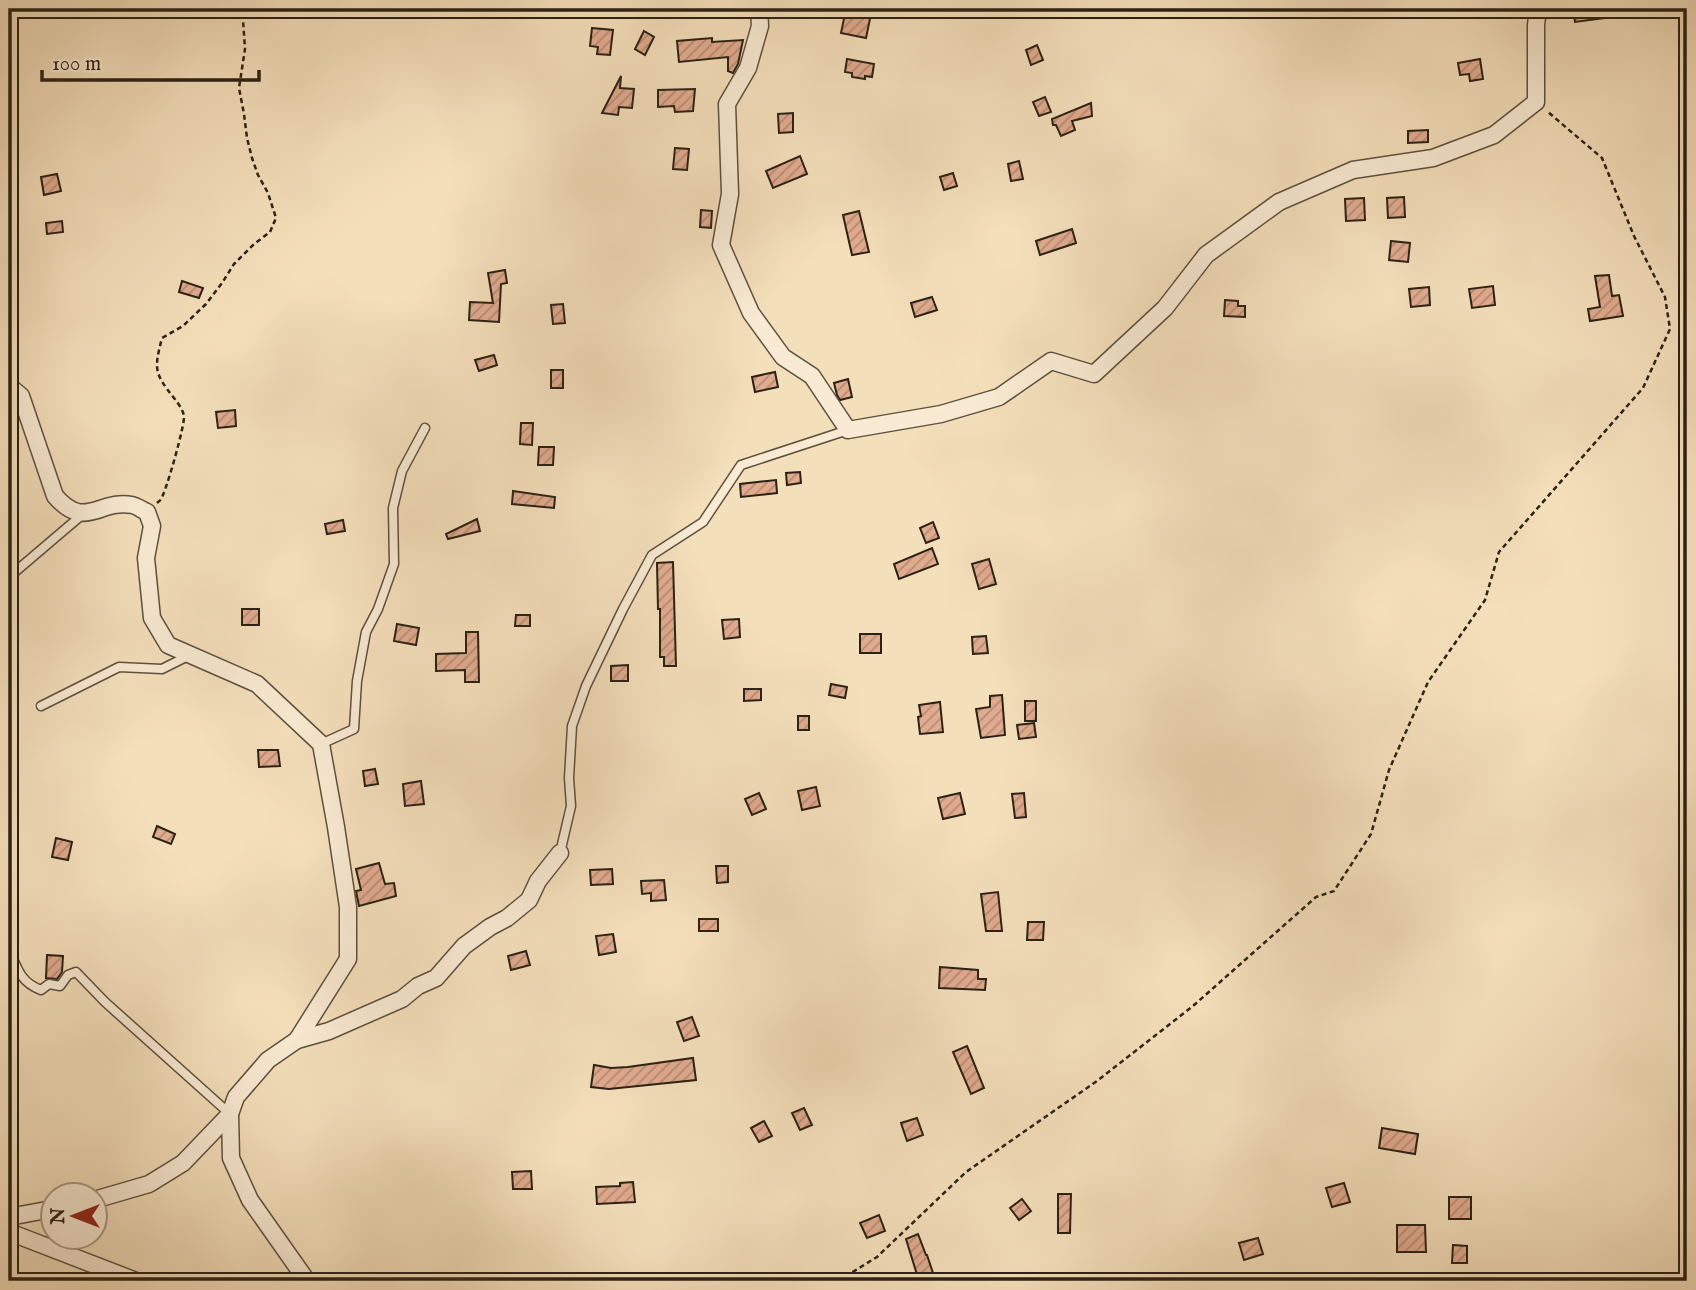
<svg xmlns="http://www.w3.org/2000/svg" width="1696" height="1290" viewBox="0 0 1696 1290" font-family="'IM FELL English',serif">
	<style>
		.building { fill: url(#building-hatch); stroke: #2b2114; stroke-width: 2 }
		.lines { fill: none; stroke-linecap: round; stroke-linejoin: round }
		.service-casing { stroke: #5d503e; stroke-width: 11 }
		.minor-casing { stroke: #5d503e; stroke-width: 19 }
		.path { stroke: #2b2114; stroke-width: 2.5; stroke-dasharray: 5 3.5; stroke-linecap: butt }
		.service { stroke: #f8ead3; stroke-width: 8 }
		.minor { stroke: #f8ead3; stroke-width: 16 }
	</style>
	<defs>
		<pattern id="building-hatch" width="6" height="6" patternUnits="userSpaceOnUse" patternTransform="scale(1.75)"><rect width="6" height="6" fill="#e1ab8f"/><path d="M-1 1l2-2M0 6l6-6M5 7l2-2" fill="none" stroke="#b78b74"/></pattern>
	</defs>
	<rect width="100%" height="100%" fill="#f4dfbb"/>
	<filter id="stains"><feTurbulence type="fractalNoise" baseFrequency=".00286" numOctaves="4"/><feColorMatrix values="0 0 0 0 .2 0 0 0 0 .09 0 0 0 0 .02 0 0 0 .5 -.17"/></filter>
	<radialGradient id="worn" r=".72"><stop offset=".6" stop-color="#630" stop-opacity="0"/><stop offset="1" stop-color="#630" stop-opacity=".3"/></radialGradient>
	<!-- building -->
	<g class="building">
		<polygon points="846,9 872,9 866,38 841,33"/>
		<polygon points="1573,9 1620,9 1621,16 1575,22"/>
		<polygon points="592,28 613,30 610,55 597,54 598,47 590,46"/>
		<polygon points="644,31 654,37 645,55 635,49"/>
		<polygon points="712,38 712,42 743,40 738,64 733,73 728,71 728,57 679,62 677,41"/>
		<polygon points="1037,45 1043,60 1031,65 1026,50"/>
		<polygon points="847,59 874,64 872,77 865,76 865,79 852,77 852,73 845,72"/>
		<polygon points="1480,59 1483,79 1470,81 1469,74 1460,75 1458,63"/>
		<polygon points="621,76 620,88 634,89 632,108 619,107 618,115 602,113"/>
		<polygon points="695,89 693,111 675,112 674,106 658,107 658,90"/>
		<polygon points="1045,97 1051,112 1039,116 1033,102"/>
		<polygon points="1091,103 1092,116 1072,121 1075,130 1061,136 1056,125 1053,125 1052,119"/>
		<polygon points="793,113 793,132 779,133 778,114"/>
		<polygon points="1428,130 1428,142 1408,143 1408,131"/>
		<polygon points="675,148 689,149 687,170 673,169"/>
		<polygon points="800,156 807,174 773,188 766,171"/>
		<polygon points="1019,161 1023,179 1011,181 1008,164"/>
		<polygon points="953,173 957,186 944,190 940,177"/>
		<polygon points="57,174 61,191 44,195 41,177"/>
		<polygon points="1404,197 1405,217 1388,218 1387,198"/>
		<polygon points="1364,198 1365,220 1346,221 1345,199"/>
		<polygon points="701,210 712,211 711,228 700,227"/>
		<polygon points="859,211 869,252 852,255 843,215"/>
		<polygon points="62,221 63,232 47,234 46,223"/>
		<polygon points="1072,229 1076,243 1040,255 1036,241"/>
		<polygon points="1391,241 1410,243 1408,262 1389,260"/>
		<polygon points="505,270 507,283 501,284 499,322 469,320 470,302 493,303 488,273"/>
		<polygon points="1609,275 1612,296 1619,295 1623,316 1590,321 1588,309 1600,307 1595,276"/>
		<polygon points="182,281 203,288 199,298 179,292"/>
		<polygon points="1493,286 1495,305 1472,308 1469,289"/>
		<polygon points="1429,287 1430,305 1411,307 1409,289"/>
		<polygon points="932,297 937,310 915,317 911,303"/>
		<polygon points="1225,300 1238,301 1238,306 1245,306 1245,317 1224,316"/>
		<polygon points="563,304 565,323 553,324 551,305"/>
		<polygon points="494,355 497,365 479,371 475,360"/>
		<rect x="551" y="370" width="12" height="18"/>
		<polygon points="775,372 778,387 755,392 752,377"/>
		<polygon points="848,379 852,397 840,400 837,395 834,383"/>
		<polygon points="235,410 236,426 218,428 216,412"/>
		<polygon points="521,423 533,423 532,445 520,444"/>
		<polygon points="539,447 554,447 553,465 538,465"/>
		<polygon points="800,472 801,483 787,485 786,473"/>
		<polygon points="776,480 777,493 741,497 740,484"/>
		<polygon points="513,491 555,497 554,508 512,504"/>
		<polygon points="477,519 480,531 448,539 446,534"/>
		<polygon points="343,520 345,531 327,534 325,524"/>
		<polygon points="933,522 939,538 926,543 920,528"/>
		<polygon points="932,548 938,564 899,579 894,564"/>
		<polygon points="989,559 996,584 979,589 972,564"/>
		<polygon points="673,562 676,666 664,666 664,657 660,657 660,609 658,609 657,563"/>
		<rect x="242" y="609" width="17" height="16"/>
		<polygon points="516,615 530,615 530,626 515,626"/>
		<polygon points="739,619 740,637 724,639 722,620"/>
		<polygon points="397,624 419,628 416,645 394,641"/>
		<polygon points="466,632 478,632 479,682 465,682 465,670 436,671 436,654 466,653"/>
		<rect x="860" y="634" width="21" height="19"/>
		<polygon points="986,636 988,653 973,654 972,637"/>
		<polygon points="628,665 628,681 611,681 611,666"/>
		<polygon points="831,684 847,687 845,698 829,695"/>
		<polygon points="744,689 761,689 761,700 744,701"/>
		<polygon points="1002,695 1005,735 981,738 976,709 990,707 990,696"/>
		<rect x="1025" y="701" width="11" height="20"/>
		<polygon points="940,702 943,732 920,734 918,717 921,716 919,705"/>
		<rect x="798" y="716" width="11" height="14"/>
		<polygon points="1034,723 1036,737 1019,739 1017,725"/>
		<polygon points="258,750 278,750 280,766 259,767"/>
		<polygon points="375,769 378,784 365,786 363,771"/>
		<polygon points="421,781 424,804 405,806 403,784"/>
		<polygon points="816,787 820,806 802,810 798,791"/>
		<polygon points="759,793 766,809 752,815 745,799"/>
		<polygon points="960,793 965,814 943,819 938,798"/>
		<polygon points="1024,793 1026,817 1015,818 1012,794"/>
		<polygon points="157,826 175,834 171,844 153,837"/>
		<polygon points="56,838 72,842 68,860 52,857"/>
		<polygon points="379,863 385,884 394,883 396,896 359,906 356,891 361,890 356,869"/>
		<polygon points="716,866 728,866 728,882 717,883"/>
		<polygon points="612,869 613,884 591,885 590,870"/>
		<polygon points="664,880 666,900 651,901 651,893 642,894 641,881"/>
		<polygon points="998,892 1002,931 986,931 981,894"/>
		<rect x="699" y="919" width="19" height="12"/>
		<polygon points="1028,922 1044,922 1043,940 1027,940"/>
		<polygon points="613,934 616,952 599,955 596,936"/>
		<polygon points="526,951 530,965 511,970 508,956"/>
		<polygon points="47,955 63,956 62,972 57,979 46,978"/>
		<polygon points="940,967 978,970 978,979 986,979 985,990 939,988"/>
		<polygon points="692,1017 699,1036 684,1041 677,1022"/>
		<polygon points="967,1046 984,1088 971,1094 953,1052"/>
		<polygon points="693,1058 696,1080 609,1089 591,1087 594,1065 611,1068 628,1067"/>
		<polygon points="804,1108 812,1125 800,1130 792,1113"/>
		<polygon points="917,1118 923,1135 907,1141 901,1123"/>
		<polygon points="764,1121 772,1136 759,1142 751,1128"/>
		<polygon points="1382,1128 1418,1134 1415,1154 1379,1148"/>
		<polygon points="531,1171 532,1189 513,1189 512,1172"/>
		<polygon points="633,1182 635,1202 597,1204 596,1187 620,1186 620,1183"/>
		<polygon points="1344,1183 1350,1202 1332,1207 1326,1188"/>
		<polygon points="1058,1194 1071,1194 1070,1233 1058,1233"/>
		<rect x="1449" y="1197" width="22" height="22"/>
		<polygon points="1022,1199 1031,1211 1019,1220 1010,1208"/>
		<polygon points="879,1215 885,1231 867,1238 860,1223"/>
		<polygon points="1397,1225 1425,1225 1426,1252 1397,1252"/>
		<polygon points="918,1234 926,1255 927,1255 935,1279 927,1281 919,1281 906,1239"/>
		<polygon points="1258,1238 1263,1254 1244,1260 1239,1243"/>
		<polygon points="1453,1245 1467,1246 1467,1263 1452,1263"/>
	</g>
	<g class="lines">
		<defs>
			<g id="service">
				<polyline points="9,577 83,514"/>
				<polyline points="41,706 119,667 162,669 190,655"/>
				<polyline points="321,744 354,729 357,681 366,632 378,609 394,564 393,508 402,471 425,428"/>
				<polyline points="560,853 571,806 569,778 572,726 586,686 623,609 652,555 703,522 741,465 848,430"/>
				<path d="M9,949C17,968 20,982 41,990L49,984L60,986L68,975L76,972L105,1002L230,1114"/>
			</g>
			<g id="minor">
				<polyline points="759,9 760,26 748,68 727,104 730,194 721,245 751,313 783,357 812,376 848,430 941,414 999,397 1051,361 1094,374 1165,308 1206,255 1279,202 1353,170 1433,158 1494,135 1536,102 1536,25 1538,9"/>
				<path d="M9,386L21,396L55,496C85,531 99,499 132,505C137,506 142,510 147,512L152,526L146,558L152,618L168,645L257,684L321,744L336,827L348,907V959L297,1040L268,1060L236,1097L230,1114L231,1158L250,1200L307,1281"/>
				<polyline points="297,1040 329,1031 402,999 418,986 436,978 464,946 490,927 507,918 529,900 538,881 560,853"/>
				<polyline points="94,1200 149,1184 183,1163 230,1114"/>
				<polyline points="9,1217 52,1209"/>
				<polyline points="9,1232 136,1281"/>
			</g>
		</defs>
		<!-- service casing -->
		<use href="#service" class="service-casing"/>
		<!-- minor casing -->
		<use href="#minor" class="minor-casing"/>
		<!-- path -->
		<g class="path">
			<path d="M157,503C158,502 160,501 161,499C166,492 185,425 184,416C183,410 178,403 174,398C154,373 154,369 162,338L183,326L206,304L222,283L234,264L254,244L270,232L276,218L268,193L258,175L252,158L247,138L244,114L239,88L245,49L243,20L245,9"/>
			<polyline points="838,1281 877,1257 966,1172 1097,1081 1193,1006 1316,897 1334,891 1371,834 1389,770 1428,682 1485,600 1499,552 1643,388 1670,329 1665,297 1634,236 1602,158 1548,112"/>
		</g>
		<!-- service -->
		<use href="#service" class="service"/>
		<!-- minor -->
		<use href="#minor" class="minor"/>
	</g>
	<!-- margin -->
	<rect width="1696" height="1290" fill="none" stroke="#f4dfbb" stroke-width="35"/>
	<rect x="10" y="10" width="1675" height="1269" fill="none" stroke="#2b2114" stroke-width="3.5"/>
	<rect x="18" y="18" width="1661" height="1255" fill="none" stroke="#2b2114" stroke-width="2"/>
	<!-- north arrow -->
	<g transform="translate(74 1216) rotate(270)"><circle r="33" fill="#f8ead3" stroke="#a69a87" stroke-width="2"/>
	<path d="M0-5L12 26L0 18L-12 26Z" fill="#8f2418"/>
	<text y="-10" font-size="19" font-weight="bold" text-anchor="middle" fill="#2b2114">N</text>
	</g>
	<!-- scale -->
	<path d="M42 70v10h217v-10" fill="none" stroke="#2b2114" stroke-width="3.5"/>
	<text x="52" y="70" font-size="21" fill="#2b2114" stroke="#f8ead3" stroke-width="5" paint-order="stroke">100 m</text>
	<rect width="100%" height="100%" filter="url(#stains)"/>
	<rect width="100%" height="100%" fill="url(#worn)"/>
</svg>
